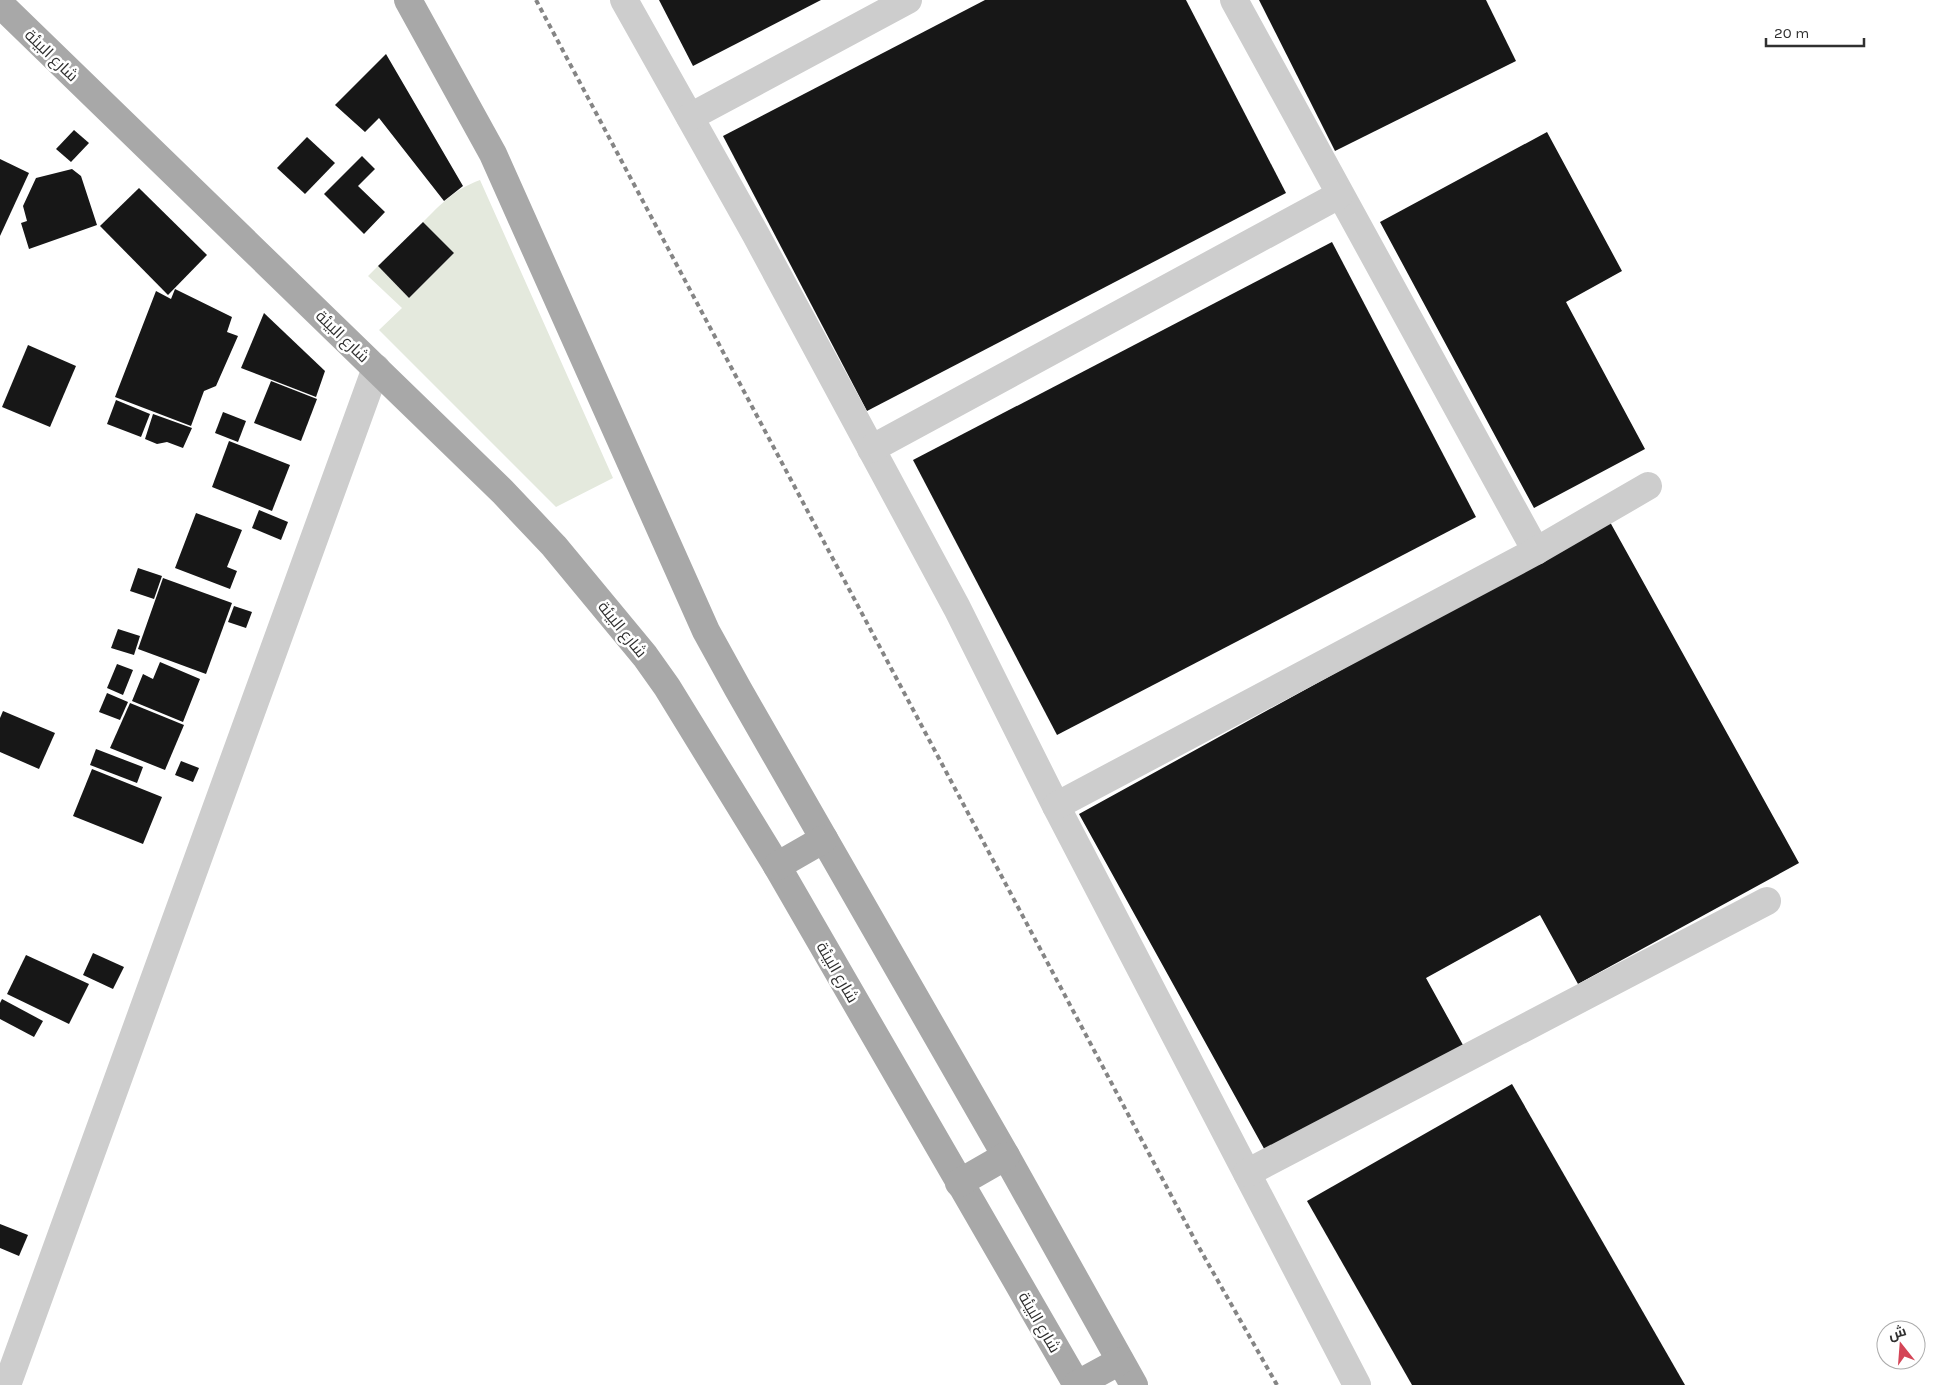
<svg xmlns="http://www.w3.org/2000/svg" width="1941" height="1385" viewBox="0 0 1941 1385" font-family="Karla,Cairo,sans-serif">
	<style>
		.green { fill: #e4e9dd }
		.building { fill: #171717 }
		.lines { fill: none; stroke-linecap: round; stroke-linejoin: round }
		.minor { stroke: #cdcdcd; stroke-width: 28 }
		.major { stroke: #a8a8a8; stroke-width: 28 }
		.rail { stroke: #858585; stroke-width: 4; stroke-dasharray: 5 4; stroke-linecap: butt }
		.labels { text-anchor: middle; stroke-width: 5; stroke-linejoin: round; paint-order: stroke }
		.street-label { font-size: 16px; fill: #303030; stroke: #fff }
	</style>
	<rect width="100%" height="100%" fill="#fff"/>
	<!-- green -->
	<path class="green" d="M480,180L613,478L556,507L379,330L402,308L368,276L378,266L409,298L454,253L423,222C441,204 455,189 480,180Z"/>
	<!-- building -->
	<g class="building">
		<polygon points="659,0 821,0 693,66"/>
		<polygon points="985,0 1186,0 1286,193 867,411 723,136"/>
		<polygon points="1259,0 1486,0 1516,61 1335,151"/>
		<polygon points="386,54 463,186 444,201 379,118 365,132 335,105"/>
		<polygon points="74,130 89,143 71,162 56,149"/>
		<polygon points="1547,132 1622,271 1566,302 1645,449 1534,508 1380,222"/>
		<polygon points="307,137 335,163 305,194 277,168"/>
		<polygon points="362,156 375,169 358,186 385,212 364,234 324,194"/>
		<polygon points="0,159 29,173 0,236"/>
		<polygon points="72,169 81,176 97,225 29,249 21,223 27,221 23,206 36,178"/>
		<polygon points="139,188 207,255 168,295 100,226"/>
		<polygon points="423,222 454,253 409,298 378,266"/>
		<polygon points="1332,242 1476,517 1057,735 913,460"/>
		<polygon points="175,289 232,317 227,332 238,336 216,386 204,391 191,426 115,397 156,291 171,299"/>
		<polygon points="264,313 325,371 316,397 241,368"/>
		<polygon points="28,345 76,366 50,427 2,407"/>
		<polygon points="271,381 317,399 301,441 254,423"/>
		<polygon points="116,400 150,414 141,437 107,424"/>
		<polygon points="223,412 246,421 238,442 215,433"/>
		<polygon points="153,414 192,428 183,448 167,442 157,444 145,439"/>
		<polygon points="229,441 290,465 272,511 212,487"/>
		<polygon points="259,510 288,522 281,540 252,528"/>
		<polygon points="196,513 242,530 227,567 237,571 230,589 175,568"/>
		<polygon points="1610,522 1799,863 1578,984 1540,915 1426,978 1463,1045 1267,1154 1079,814"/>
		<polygon points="138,568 162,576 154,599 130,591"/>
		<polygon points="163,578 232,603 206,674 138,649"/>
		<polygon points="234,606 252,612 246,628 228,622"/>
		<polygon points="118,629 140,636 134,655 111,648"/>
		<polygon points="160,662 200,679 183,722 132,701 143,674 153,679"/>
		<polygon points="117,664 133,670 123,695 107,688"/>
		<polygon points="107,693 128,702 120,720 99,712"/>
		<polygon points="130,703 184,725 165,770 110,748"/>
		<polygon points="3,711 55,733 39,769 0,752 0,718"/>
		<polygon points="96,749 143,767 137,783 90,765"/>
		<polygon points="181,761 199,768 193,782 175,775"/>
		<polygon points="92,769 162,797 143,844 73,816"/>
		<polygon points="93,953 124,967 113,989 83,975"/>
		<polygon points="26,955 89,984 69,1024 7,994"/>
		<polygon points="2,999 43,1021 34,1037 0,1019 0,1003"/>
		<polygon points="1512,1084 1685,1385 1412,1385 1307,1201"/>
		<polygon points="0,1224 28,1235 19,1256 0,1248"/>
	</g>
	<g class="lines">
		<!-- minor -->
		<g class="minor">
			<polyline points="624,0 756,235 957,608 1056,806 1357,1385"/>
			<polyline points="1234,0 1536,551"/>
			<polyline points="690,117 908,0"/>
			<polyline points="871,449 1339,195"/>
			<polyline points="1056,806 1536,551 1648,486"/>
			<polyline points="1247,1173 1767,901"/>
			<polyline points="7,1385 376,368"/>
		</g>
		<!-- major -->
		<g class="major">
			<polyline points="408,0 493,154 706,631 738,689 1006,1156 1134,1385"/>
			<polyline points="0,4 503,492 554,546 645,656 667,687 777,866 1077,1385"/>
			<polyline points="777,866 824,839"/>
			<polyline points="959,1183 1006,1156"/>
			<polyline points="1076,1385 1120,1361"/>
		</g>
		<!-- rail -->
		<polyline class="rail" points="536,0 1197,1244 1277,1385"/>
	</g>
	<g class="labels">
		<!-- street labels -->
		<g class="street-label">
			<text transform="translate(52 55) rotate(44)" y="6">شارع البيئة</text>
			<text transform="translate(343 336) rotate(44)" y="6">شارع البيئة</text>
			<text transform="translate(623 629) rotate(51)" y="6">شارع البيئة</text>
			<text transform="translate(838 972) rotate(60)" y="6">شارع البيئة</text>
			<text transform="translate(1040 1322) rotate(60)" y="6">شارع البيئة</text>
		</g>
	</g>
	<!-- north arrow -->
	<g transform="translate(1901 1345) rotate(343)"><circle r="24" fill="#ffffff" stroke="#acacac"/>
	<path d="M0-4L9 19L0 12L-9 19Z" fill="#d44557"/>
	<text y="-8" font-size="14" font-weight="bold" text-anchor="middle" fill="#303030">ش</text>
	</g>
	<!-- scale -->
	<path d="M1766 38v8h98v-8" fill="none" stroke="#303030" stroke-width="2.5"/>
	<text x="1774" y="38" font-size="15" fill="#303030" stroke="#ffffff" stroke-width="4" paint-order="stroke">20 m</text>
</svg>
